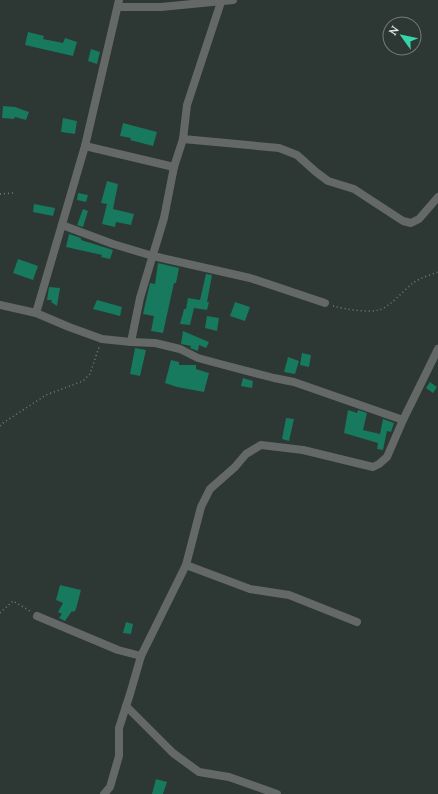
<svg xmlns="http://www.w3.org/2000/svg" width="438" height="794" viewBox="0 0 438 794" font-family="Lora,serif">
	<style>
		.building { fill: #17795d }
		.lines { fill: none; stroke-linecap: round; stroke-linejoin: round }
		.path { stroke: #767e7b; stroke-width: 1.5; stroke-dasharray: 1 3; stroke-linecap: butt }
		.minor { stroke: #646967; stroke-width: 8 }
	</style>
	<rect width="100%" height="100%" fill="#2d3733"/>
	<!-- building -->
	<g class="building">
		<polygon points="28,32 44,36 43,39 63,43 65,38 77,42 73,56 25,45"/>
		<polygon points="91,49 100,52 97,64 88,61"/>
		<polygon points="3,106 15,107 29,112 26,120 15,117 14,119 2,118"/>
		<polygon points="63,118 77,121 75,134 61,132"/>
		<polygon points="123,123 157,132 153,146 130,140 131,138 120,136"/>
		<polygon points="107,181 118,184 113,209 134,214 131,225 116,222 115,227 102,224 107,204 101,203"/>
		<polygon points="78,193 88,195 86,202 77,200"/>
		<polygon points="34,204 55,208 53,216 33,212"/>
		<polygon points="83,209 88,211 83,227 77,225"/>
		<polygon points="69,234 81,238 81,240 113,250 110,259 101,257 102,255 66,247"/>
		<polygon points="18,259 38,266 33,280 13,273"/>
		<polygon points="158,263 179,268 176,283 174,283 163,333 151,331 154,316 143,314 150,283 155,284"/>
		<polygon points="206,274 212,275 207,302 209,302 207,310 194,308 190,325 180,324 184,309 186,309 188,298 200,300"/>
		<polygon points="49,287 60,288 57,306 51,302 52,300 47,300"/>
		<polygon points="97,300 122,307 120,316 93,309"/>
		<polygon points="235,302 250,307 245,321 230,316"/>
		<polygon points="207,316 219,318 217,331 205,328"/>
		<polygon points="183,331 209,342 206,348 199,345 198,351 190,348 191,346 181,344"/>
		<polygon points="135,348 146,350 140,376 130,374"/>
		<polygon points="302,353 311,355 309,367 300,365"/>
		<polygon points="288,357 299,361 295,374 284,372"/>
		<polygon points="171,360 179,362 179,365 196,365 196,369 209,373 204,392 177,387 165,383"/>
		<polygon points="243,378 253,381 252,388 241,386"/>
		<polygon points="430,382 437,387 433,393 426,388"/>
		<polygon points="348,410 357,413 358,410 367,413 363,430 380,434 383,419 394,423 391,432 387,431 383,450 377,449 378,443 344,433"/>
		<polygon points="286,418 294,419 289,441 282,439"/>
		<polygon points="60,585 81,590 76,609 74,612 72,611 65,621 59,618 62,614 58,612 63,603 56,600"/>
		<polygon points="126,622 133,624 131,634 123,633"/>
		<polygon points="156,779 167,782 163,794 152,794"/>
	</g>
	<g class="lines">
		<!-- path -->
		<g class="path">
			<polyline points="0,194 13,193"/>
			<path d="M333,306C345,309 366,313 379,310C390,307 403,291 413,283C420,278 430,275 438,272"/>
			<polyline points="0,426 3,423 46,395 83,381 90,374 99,347"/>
			<polyline points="0,613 13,601 30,611"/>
		</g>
		<!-- minor -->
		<g class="minor">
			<polyline points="118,7 161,7 233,0"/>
			<polyline points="183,139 279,148 297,155 316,172 328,181 354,189 403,221 411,223 419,219 438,197"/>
			<polyline points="85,146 174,167"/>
			<polyline points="62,225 113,244 153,256 250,278 325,303"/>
			<polyline points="0,305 36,313 69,327 102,339 131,342 155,343 180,349 198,358 224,365 274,378 294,382 403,420"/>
			<polyline points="36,313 85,146 119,0"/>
			<polyline points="131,342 140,298 164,218 174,167 183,139 187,105 221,2"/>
			<polyline points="186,565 250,589 289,595 357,622"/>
			<polyline points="37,616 118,650 141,656"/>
			<polyline points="126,706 173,753 199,772 229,777 277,794"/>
			<polyline points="104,794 110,787 119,756 119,728 130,694 141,656 186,565 201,507 210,489 235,467 246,454 261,445 303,450 373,467 379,464 387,457 403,420 438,349"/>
		</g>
	</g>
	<!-- north arrow -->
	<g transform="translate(402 36) rotate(303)"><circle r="19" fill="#2d3733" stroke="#747c79"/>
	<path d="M0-3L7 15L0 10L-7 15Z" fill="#36d4a7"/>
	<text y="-6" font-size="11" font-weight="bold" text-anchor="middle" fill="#dee4e1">N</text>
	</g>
</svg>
